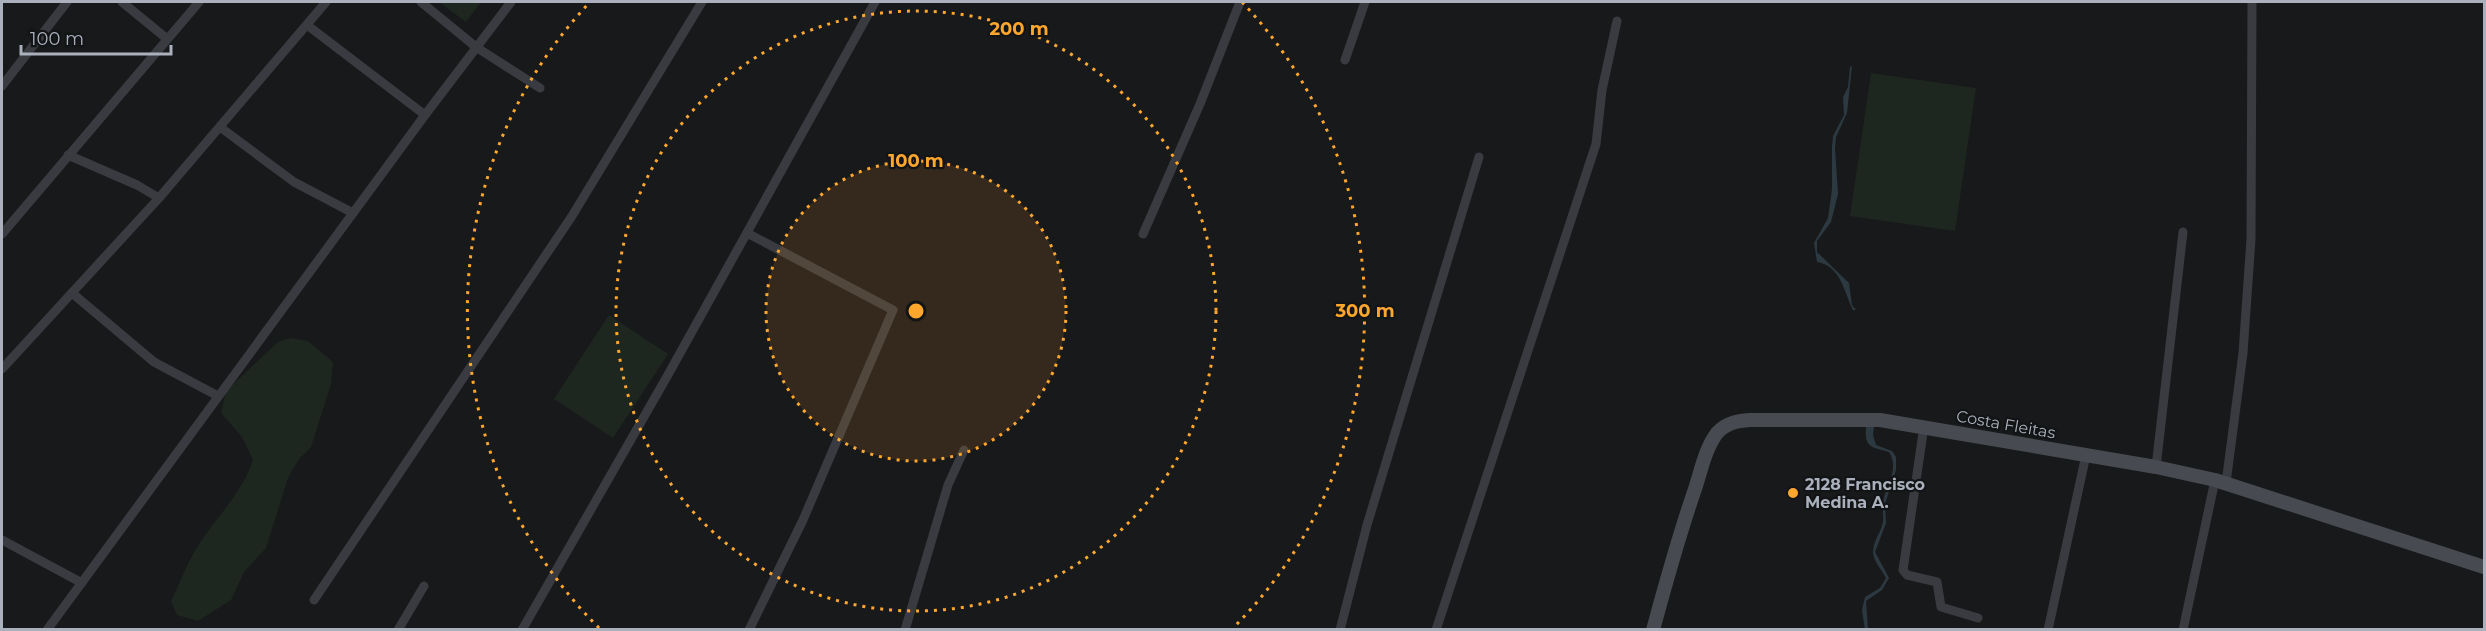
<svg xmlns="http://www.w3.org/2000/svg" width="2486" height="631" viewBox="0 0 2486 631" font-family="Montserrat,sans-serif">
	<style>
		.green { fill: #1e271f }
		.water { fill: #2d3940 }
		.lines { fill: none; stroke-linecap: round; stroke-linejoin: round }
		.minor { stroke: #393b40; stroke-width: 9 }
		.secondary { stroke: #474a50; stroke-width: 14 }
		.ring { fill: none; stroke: #ffa72d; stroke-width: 3; stroke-dasharray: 3 6 }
		.poi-dot { fill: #ffa72d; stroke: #131416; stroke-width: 2 }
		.labels { text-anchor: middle; stroke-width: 4.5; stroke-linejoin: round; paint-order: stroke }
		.street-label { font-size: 16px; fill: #aab1bc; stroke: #131416 }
		.poi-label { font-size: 16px; font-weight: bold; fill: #aab1bc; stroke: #131416; text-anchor: start }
		.centre { fill: #ffa72d; stroke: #131416; stroke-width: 3 }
		.ring-label { font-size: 18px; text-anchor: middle; font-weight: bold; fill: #ffa72d; stroke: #131416; stroke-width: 4.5; stroke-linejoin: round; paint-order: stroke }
	</style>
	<rect width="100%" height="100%" fill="#18191b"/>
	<!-- green -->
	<g class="green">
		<polygon points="439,2 481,2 466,22"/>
		<polygon points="1871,73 1976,88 1955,231 1850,216"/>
		<polygon points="609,315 668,354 613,438 554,399"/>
		<path d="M291,338L308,341L333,362L331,384L311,447L299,459L288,478L266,548L244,572L231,600L198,621L177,615L171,601C180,583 187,563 198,546C217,515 240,497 253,460L242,437L221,413L226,391L278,342Z"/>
	</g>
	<!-- water -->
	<g class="water">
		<path d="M1852,66L1847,113L1836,137L1835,148L1838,194L1831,222L1817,241V252L1849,283L1852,305L1856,310H1853C1844,292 1841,266 1817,262L1814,243L1828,218L1832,189V147L1833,136L1844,115L1843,97L1848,87L1850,67Z"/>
		<path d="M1866,427H1874L1873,435L1876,445L1892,451L1896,457V470L1885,504L1886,523L1875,552L1889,578L1882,590L1866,601L1868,629L1865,630L1862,610L1865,597L1880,588L1886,578C1882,570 1874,562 1873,553C1873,542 1879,535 1882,526C1885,517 1881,507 1884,498C1888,482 1899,468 1889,452C1873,447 1864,449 1866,427Z"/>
	</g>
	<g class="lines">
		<!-- minor -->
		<g class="minor">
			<polyline points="122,2 166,38"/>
			<polyline points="421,2 476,47 540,88"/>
			<polyline points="307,25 425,115"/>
			<polyline points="1345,60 1365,2"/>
			<polyline points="2,86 67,2"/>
			<polyline points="220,127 294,182 353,213"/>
			<polyline points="68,155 137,185 159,198"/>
			<polyline points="747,233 893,310 803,520 749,630"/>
			<polyline points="2,234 199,2"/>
			<polyline points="1143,234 1200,104 1240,2"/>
			<polyline points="72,293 154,362 218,396"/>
			<polyline points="2,369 159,198 326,2"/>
			<polyline points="1924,426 1903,570 1907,575 1937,582 1941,607 1978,618"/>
			<polyline points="2156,467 2183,232"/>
			<polyline points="2226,483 2243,353 2251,239 2252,2"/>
			<polyline points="2,540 82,583"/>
			<polyline points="314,600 572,216 702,2"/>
			<polyline points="47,630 425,115 511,2"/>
			<polyline points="398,630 424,586"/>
			<polyline points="522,630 669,373 875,2"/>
			<polyline points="905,630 948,485 964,450"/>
			<polyline points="1340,630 1367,525 1479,157"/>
			<polyline points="1436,630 1596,144 1602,90 1617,21"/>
			<polyline points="2048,630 2086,455"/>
			<polyline points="2183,630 2215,480"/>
		</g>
		<!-- secondary -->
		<path class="secondary" d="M1653,630C1666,582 1679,535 1695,489C1701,471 1705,449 1717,433C1726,423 1737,421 1750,420H1880L2156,467L2215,480L2484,567"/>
	</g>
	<!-- distance rings -->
	<circle cx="916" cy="311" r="150" fill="#ffa72d" fill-opacity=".12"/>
	<g class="ring">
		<circle cx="916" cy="311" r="150"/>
		<circle cx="916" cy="311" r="300"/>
		<path d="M599 628A449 449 0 0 1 590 2M1242 2A449 449 0 0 1 1233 628"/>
	</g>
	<!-- markers -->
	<circle class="poi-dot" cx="1793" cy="493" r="6"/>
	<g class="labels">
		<!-- street labels -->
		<g class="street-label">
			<text transform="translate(2006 424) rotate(10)" y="6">Costa Fleitas</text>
		</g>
		<!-- poi labels -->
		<g class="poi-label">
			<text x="1805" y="490">2128 Francisco<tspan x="1805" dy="18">Medina A.</tspan></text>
		</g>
	</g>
	<circle cx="916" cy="311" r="9" class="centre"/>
	<g class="ring-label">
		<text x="1019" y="35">200 m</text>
		<text x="916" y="167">100 m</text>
		<text x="1365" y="317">300 m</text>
	</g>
	<!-- border -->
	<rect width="2486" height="631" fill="none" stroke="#aab1bc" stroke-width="6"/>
	<!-- scale -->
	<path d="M21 45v9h150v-9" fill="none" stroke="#aab1bc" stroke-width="3"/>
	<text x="30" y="45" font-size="18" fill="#aab1bc" stroke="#131416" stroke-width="4.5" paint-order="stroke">100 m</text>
</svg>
